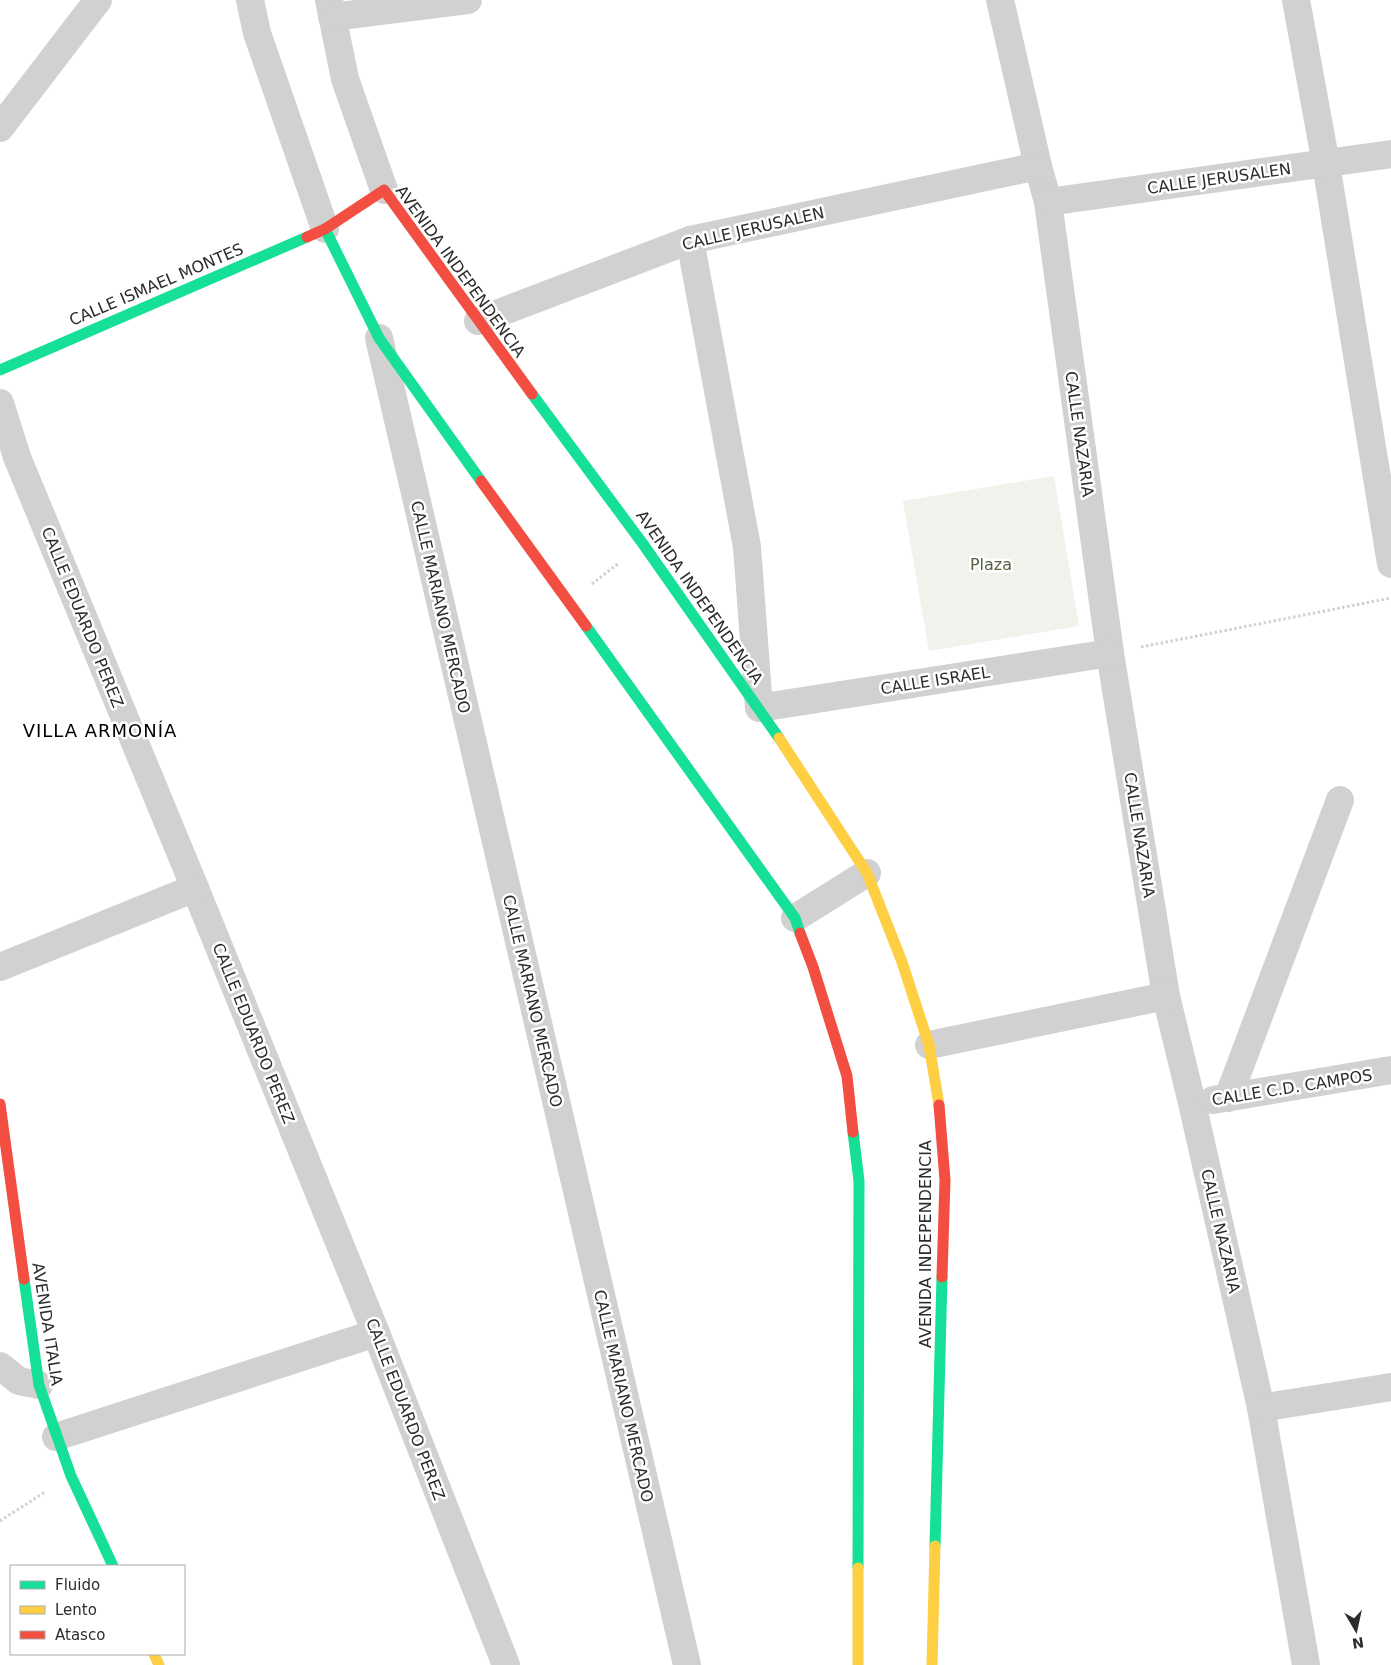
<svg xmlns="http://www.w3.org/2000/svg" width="1391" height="1665" viewBox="0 0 1391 1665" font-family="'DejaVu Sans',sans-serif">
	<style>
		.green { fill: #f0f2eb }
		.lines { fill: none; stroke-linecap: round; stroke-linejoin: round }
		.path { stroke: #d1d1d1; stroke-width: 3; stroke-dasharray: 2.5 2.5; stroke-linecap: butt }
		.street { stroke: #d1d1d1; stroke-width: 28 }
		.fast { stroke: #16e098; stroke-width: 11 }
		.slow { stroke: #ffcf43; stroke-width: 11 }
		.jam { stroke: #f24e42; stroke-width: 11 }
		.labels { text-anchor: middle; stroke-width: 5; stroke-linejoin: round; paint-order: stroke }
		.street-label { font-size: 16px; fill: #2c2c2c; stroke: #fff }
		.park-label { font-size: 16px; fill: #54613f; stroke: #fff }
		.neighbourhood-label { font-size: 18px; letter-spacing: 1px; fill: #000; stroke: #fff }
	</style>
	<rect width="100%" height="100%" fill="#fff"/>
	<!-- green -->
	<polygon class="green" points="1054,476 1079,626 929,651 903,501"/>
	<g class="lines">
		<!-- path -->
		<g class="path">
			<polyline points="592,584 619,563"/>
			<polyline points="1141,647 1391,598"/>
			<polyline points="0,1521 45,1492"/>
		</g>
		<!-- street -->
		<g class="street">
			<polyline points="250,0 257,33 325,229"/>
			<polyline points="329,0 345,79 384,190"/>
			<polyline points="1000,0 1038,166 1048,202 1110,653 1166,996 1192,1103 1261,1408 1306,1665"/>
			<polyline points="1296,0 1326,164 1391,564"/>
			<polyline points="332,17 468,0"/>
			<polyline points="0,128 98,0"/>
			<polyline points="1048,202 1391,154"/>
			<polyline points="690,240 747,547 759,708 1110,653"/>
			<polyline points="478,321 690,240 1038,166"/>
			<polyline points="379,338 687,1665"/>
			<polyline points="0,403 17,457 195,888 376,1333 506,1665"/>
			<polyline points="795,918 867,873"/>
			<polyline points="0,967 195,888"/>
			<polyline points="929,1045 1166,996"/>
			<polyline points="1228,1098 1340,800"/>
			<polyline points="1213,1100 1391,1070"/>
			<polyline points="0,1366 19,1381 39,1385"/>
			<polyline points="1261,1408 1391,1387"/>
			<polyline points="56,1437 376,1333"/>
		</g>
		<!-- fast -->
		<g class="fast">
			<polyline points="325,229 379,338 481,481"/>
			<polyline points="0,370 307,237"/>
			<polyline points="532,394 643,544 779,738"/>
			<polyline points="586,626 795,918 800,933"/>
			<polyline points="853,1132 859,1181 858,1568"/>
			<polyline points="24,1279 39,1385 71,1476 113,1566"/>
			<polyline points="935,1546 942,1277"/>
		</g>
		<!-- slow -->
		<g class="slow">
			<polyline points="779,738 867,873 902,962 929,1045 939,1105"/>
			<polyline points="154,1654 159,1665"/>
			<polyline points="858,1665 858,1568"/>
			<polyline points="932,1665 935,1546"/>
		</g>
		<!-- jam -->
		<g class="jam">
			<polyline points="307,237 325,229 384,190 532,394"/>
			<polyline points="481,481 586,626"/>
			<polyline points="800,933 813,967 847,1076 853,1132"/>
			<polyline points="0,1104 24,1279"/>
			<polyline points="939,1105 945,1180 942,1277"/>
		</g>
	</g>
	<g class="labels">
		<!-- street labels -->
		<g class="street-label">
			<text transform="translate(1219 178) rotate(-8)" y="6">CALLE JERUSALEN</text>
			<text transform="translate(753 228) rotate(-13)" y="6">CALLE JERUSALEN</text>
			<text transform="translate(461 271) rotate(54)" y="6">AVENIDA INDEPENDENCIA</text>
			<text transform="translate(156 284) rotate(-23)" y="6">CALLE ISMAEL MONTES</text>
			<text transform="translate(1080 434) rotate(82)" y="6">CALLE NAZARIA</text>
			<text transform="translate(700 597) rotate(55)" y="6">AVENIDA INDEPENDENCIA</text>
			<text transform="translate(441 607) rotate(77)" y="6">CALLE MARIANO MERCADO</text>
			<text transform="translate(83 617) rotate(68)" y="6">CALLE EDUARDO PEREZ</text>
			<text transform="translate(935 680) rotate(-9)" y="6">CALLE ISRAEL</text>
			<text transform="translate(1140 835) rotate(81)" y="6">CALLE NAZARIA</text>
			<text transform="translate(533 1001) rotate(77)" y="6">CALLE MARIANO MERCADO</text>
			<text transform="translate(254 1033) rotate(68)" y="6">CALLE EDUARDO PEREZ</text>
			<text transform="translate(1292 1087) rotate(-9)" y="6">CALLE C.D. CAMPOS</text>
			<text transform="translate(1221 1231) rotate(77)" y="6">CALLE NAZARIA</text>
			<text transform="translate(925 1244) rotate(-90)" y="6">AVENIDA INDEPENDENCIA</text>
			<text transform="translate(48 1324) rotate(81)" y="6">AVENIDA ITALIA</text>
			<text transform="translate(624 1396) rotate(77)" y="6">CALLE MARIANO MERCADO</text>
			<text transform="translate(406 1409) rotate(69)" y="6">CALLE EDUARDO PEREZ</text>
		</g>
		<!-- park labels -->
		<g class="park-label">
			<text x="991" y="570">Plaza</text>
		</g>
		<!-- neighbourhood labels -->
		<g class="neighbourhood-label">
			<text x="100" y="737">VILLA ARMONÍA</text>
		</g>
	</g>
	<!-- legend -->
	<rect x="10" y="1565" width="175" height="90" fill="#ffffff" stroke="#ababab"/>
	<rect x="20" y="1581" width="25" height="8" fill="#16e098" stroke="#ababab"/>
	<text x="55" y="1590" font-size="15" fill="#2c2c2c">Fluido</text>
	<rect x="20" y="1606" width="25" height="8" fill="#ffcf43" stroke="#ababab"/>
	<text x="55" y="1615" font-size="15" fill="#2c2c2c">Lento</text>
	<rect x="20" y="1631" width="25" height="8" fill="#f24e42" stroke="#ababab"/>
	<text x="55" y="1640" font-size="15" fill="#2c2c2c">Atasco</text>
	<!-- north arrow -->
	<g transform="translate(1356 1630) rotate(171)" stroke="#ffffff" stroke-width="4" paint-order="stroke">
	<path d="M0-4L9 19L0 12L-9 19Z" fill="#2c2c2c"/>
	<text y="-8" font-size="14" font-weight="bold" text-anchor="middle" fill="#2c2c2c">N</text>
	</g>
</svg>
